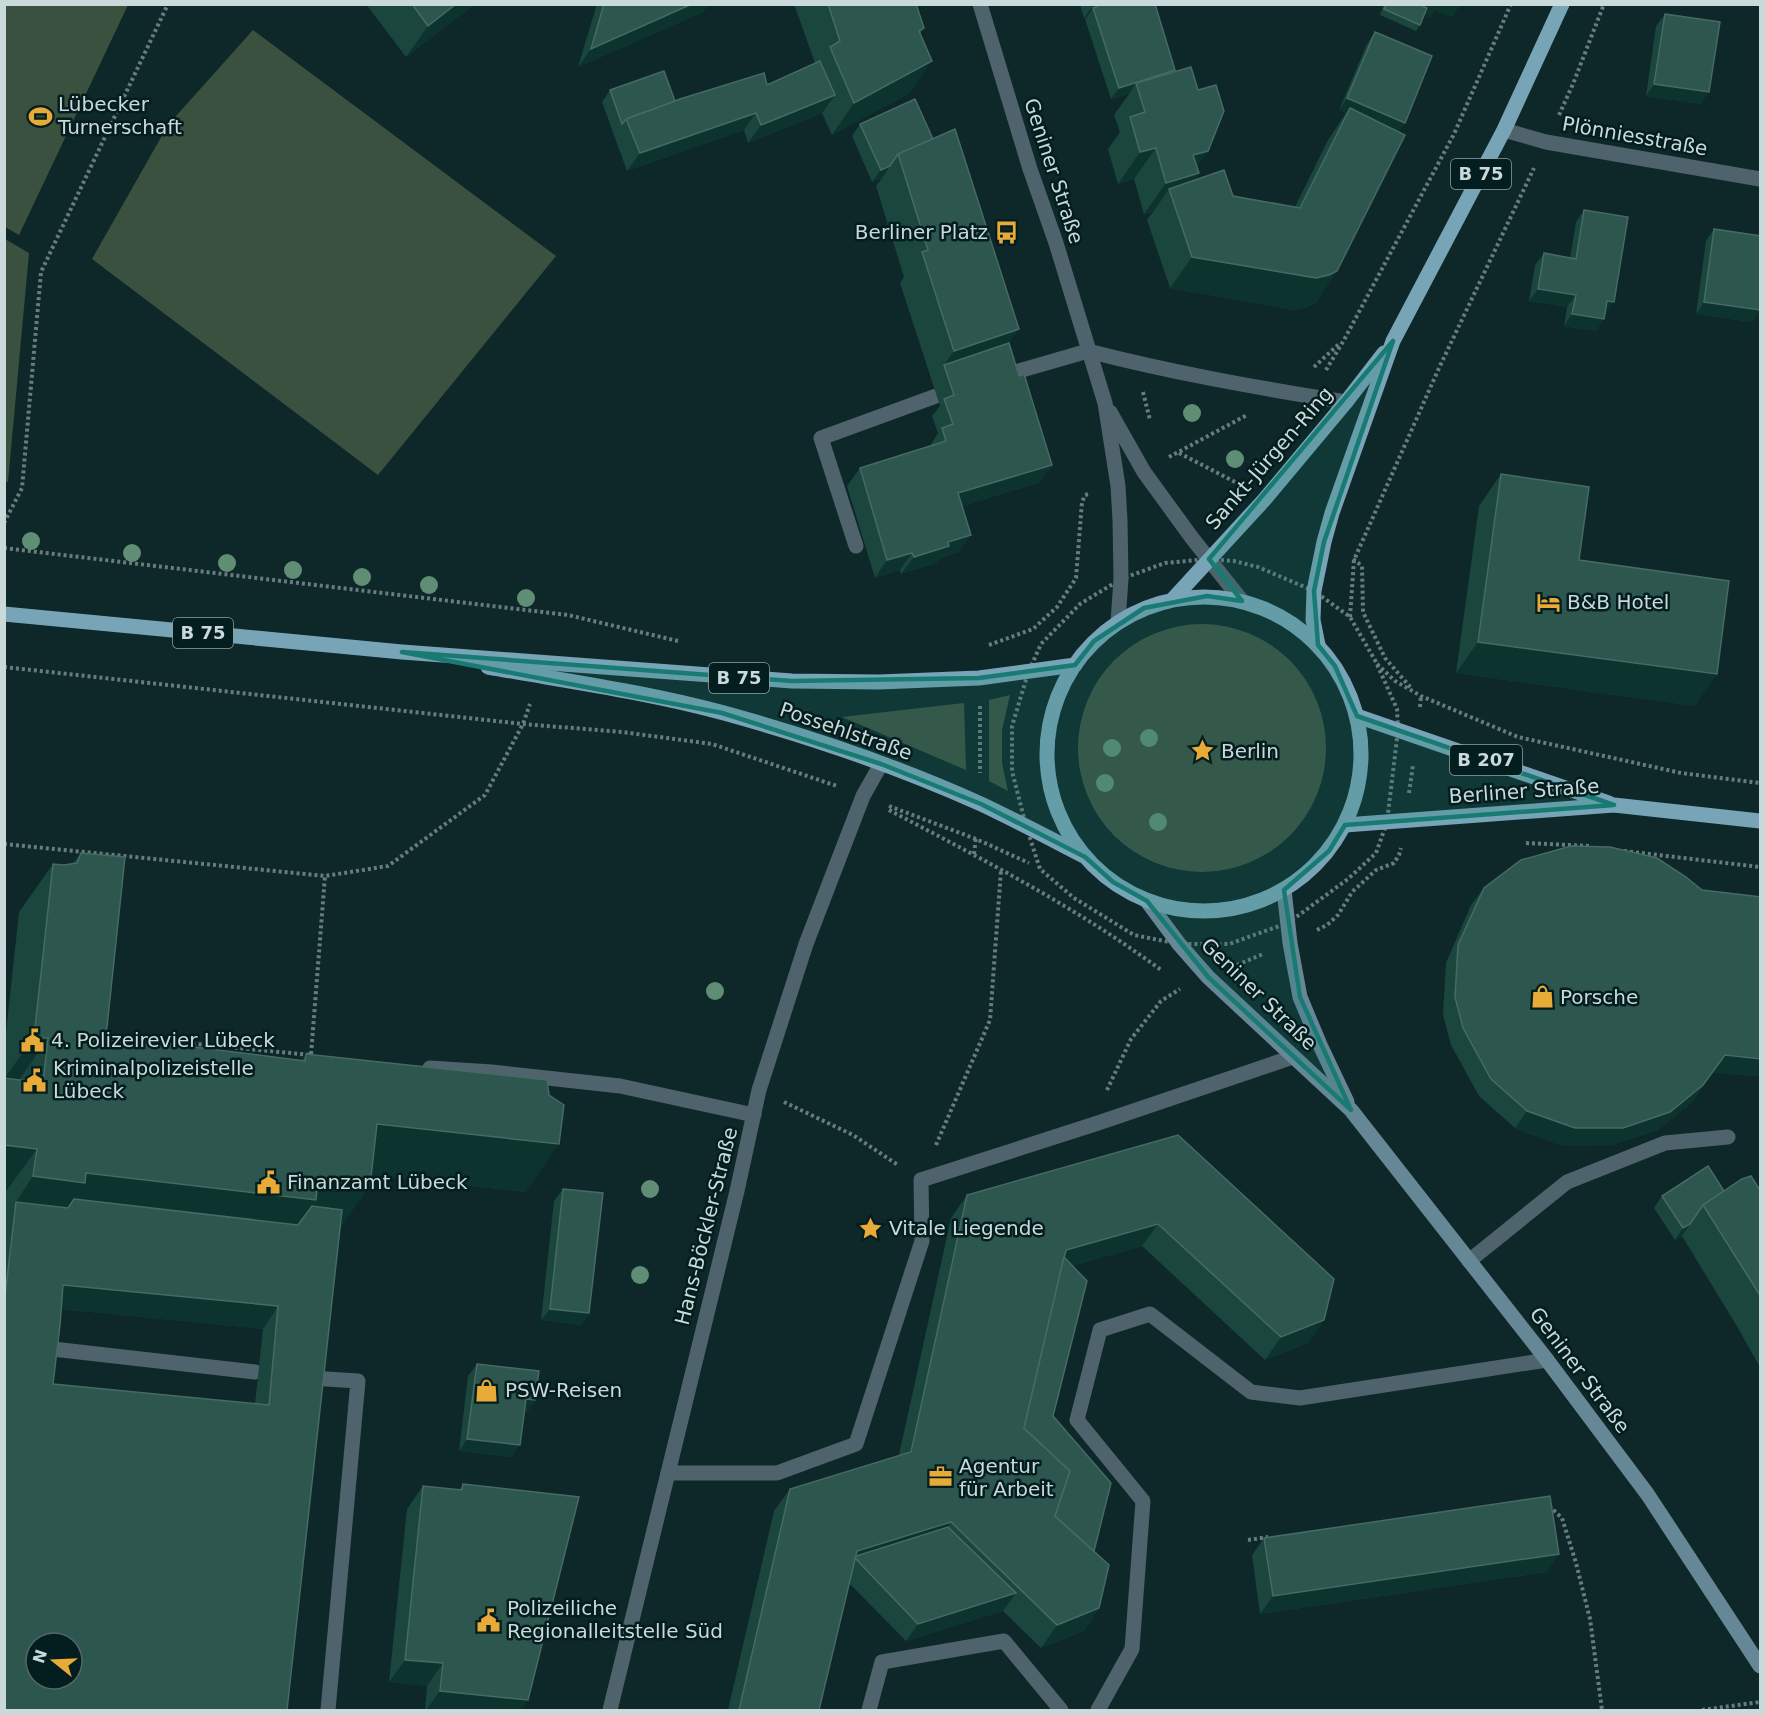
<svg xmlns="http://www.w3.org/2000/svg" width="1765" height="1715" viewBox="0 0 1765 1715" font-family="'DejaVu Sans',sans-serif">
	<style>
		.green { fill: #3b5140 }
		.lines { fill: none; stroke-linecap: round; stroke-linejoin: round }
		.path { stroke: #687c7d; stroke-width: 4; stroke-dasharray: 3 3; stroke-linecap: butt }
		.service { stroke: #4e636c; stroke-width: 15 }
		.minor { stroke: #4e636c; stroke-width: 15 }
		.tertiary { stroke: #4e636c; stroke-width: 15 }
		.secondary { stroke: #668896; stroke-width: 15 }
		.primary { stroke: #77a4b6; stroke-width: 15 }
		.tree { fill: #5f8e74 }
		.wall { fill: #1a463e; fill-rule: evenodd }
		.shaded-wall { fill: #0d332e }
		.building { fill: #2d564e; stroke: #466a64; stroke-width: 1.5; fill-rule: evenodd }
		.marked { fill: #187b73; fill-opacity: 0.2; stroke: #187b73; stroke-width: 4.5; stroke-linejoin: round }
		.labels { text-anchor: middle; stroke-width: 5; stroke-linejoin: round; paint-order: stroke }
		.shield { fill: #041d1f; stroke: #8fa1a1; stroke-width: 1.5 }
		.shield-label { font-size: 18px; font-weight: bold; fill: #cad9d9 }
		.poi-label { font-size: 20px; fill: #cad9d9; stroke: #041d1f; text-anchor: start }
		.street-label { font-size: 20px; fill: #cad9d9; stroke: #041d1f }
	</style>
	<rect width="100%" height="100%" fill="#0e2728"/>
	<!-- green -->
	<g class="green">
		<polygon points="4,5 128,5 19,235 5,227"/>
		<polygon points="253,30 556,256 378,475 92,259 168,125"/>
		<polygon points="5,239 29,253 8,482 4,481"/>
		<circle cx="1202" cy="748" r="124"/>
		<polygon points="1010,695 1002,730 1002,763 1008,791 989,781 989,700"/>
		<polygon points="964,703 966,770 842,717"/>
	</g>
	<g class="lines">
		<!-- path -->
		<g class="path">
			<polyline points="1559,115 1573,84 1604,4"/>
			<polyline points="1314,367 1339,344"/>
			<polyline points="1326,370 1344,340 1454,134 1511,4"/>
			<polyline points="1143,392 1150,420"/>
			<polyline points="1179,453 1239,484"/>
			<polyline points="1169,457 1247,415"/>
			<polyline points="4,523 22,488 41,272 168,4"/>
			<polyline points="4,548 568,615 678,641"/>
			<polygon points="1209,559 1234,561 1258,567 1314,591 1350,617 1376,662 1397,709 1398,730 1387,822 1376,853 1348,879 1288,923 1229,944 1179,944 1134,935 1074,898 1040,869 1026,826 1012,771 1012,726 1028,673 1041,644 1080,604 1121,579 1165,563"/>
			<polyline points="1353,559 1362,566 1363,612 1385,658 1411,688"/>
			<polyline points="1350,617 1354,560 1439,368 1534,168"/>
			<polyline points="989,645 1033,629 1057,607 1076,578 1082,502 1085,495 1089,494"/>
			<polyline points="1377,664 1395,681 1421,696 1518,737 1681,773 1760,783"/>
			<polyline points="4,667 523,724 622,732 712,744 837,786"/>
			<polyline points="980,706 980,773"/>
			<polyline points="1420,707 1421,696"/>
			<polyline points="1409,793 1413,765"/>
			<polyline points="889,806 976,839 1029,863"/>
			<path d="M889,810C982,859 1076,907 1161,970"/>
			<polyline points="1526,843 1590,846"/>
			<polyline points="4,844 325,876 388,866 485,795 523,724 530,704"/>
			<polyline points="1624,851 1760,867"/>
			<polyline points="974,854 976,837"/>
			<polyline points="1317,930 1327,925 1338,915 1352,892 1376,870 1394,863 1399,855 1401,848"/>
			<polyline points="1237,965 1263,954"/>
			<polyline points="103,1035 311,1055 325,876"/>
			<polyline points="1107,1090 1131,1039 1161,1001 1180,989"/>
			<polyline points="784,1102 853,1135 898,1165"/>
			<polyline points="936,1145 990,1020 1001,870"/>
			<polyline points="1549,1506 1562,1518 1576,1563 1590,1619 1602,1710"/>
			<polyline points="1248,1540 1268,1537"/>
			<polyline points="1702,1710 1760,1702"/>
		</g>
		<!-- service -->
		<g class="service">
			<polyline points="1001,376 1088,351"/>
			<polyline points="856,546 821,438 936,396"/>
			<polyline points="430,1068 492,1072 620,1086 754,1115"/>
			<polyline points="1469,1261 1567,1182 1665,1143 1728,1137"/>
			<polyline points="44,1348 255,1372"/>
			<polyline points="311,1378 358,1381 328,1710"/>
			<polyline points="668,1473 777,1473 856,1444 922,1241 921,1180 1098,1123 1293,1057"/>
			<polyline points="869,1710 882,1662 1004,1641 1061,1710"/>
			<polyline points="1098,1710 1132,1649 1143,1501 1077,1420 1100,1330 1150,1314 1251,1392 1300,1398 1547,1360"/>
		</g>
		<!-- minor -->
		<g class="minor">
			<polyline points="1504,130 1546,142 1760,179"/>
			<path d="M1088,351C1173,373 1259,388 1346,402"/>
			<polyline points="610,1710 737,1191 759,1090 806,944 863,796 881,764"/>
		</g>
		<!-- tertiary -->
		<g class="tertiary">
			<polyline points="980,4 1030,169 1056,243 1105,403 1118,486 1120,520 1121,579 1118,622"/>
			<polyline points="1110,412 1144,472 1192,538 1242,601"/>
		</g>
		<!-- secondary -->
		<g class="secondary">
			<polyline points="1284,890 1290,943 1300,997 1320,1045 1347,1102"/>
			<polyline points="1147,901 1179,944 1208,977 1351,1110 1547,1360 1648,1495 1760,1666"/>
		</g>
		<!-- primary -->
		<g class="primary">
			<circle cx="1204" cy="754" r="157"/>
			<polyline points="1173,599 1264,500 1346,402 1384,353"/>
			<polyline points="4,614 402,652 792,681 879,682 979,678 1075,665"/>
			<polyline points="1318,645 1313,620 1314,591 1324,542 1332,513 1393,341 1504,130 1562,4"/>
			<path d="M488,667C566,681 647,692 724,713C811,737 899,767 981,804C1015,820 1049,838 1082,855"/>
			<polyline points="1357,716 1609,803"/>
			<polyline points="1345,825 1614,805 1760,821"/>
		</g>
	</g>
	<!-- trees -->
	<g class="tree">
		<circle cx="1192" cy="413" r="9"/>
		<circle cx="1235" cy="459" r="9"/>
		<circle cx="31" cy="541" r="9"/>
		<circle cx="132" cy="553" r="9"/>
		<circle cx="227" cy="563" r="9"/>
		<circle cx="293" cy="570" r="9"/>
		<circle cx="362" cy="577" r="9"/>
		<circle cx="429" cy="585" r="9"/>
		<circle cx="526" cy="598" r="9"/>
		<circle cx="1149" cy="738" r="9"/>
		<circle cx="1112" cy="748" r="9"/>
		<circle cx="1105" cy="783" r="9"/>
		<circle cx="1158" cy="822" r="9"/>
		<circle cx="715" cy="991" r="9"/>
		<circle cx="650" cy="1189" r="9"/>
		<circle cx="640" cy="1275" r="9"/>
	</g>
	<!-- wall -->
	<g class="wall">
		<polygon points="366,4 475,4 406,57"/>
		<polygon points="597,4 708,4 703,12 578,67"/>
		<polygon points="794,4 916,4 924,28 920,34 910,93 832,135 822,113 748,143 744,130 627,171 602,102 610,90 675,101 767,85 815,63"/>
		<polygon points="1080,4 1155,4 1175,70 1174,72 1199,173 1194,180 1233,196 1295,207 1328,140 1346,113 1339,110 1367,44 1375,32 1405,123 1398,132 1337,271 1315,303 1307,307 1294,310 1170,288 1147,220 1153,212 1144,214 1134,179 1118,184 1108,149 1120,132 1114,115 1129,94 1111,99 1085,19 1087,17 1084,18"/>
		<polygon points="1384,4 1460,4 1452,17 1435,10 1430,17 1424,14 1420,25 1416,31 1380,15"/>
		<polygon points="1665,14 1701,104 1646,96 1656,26"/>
		<polygon points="915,99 1009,343 1019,376 1052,465 1040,482 962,506 959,552 940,558 936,563 901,574 900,570 875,578 847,486 860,468 930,446 938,433 932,416 940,406 900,283 904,277 876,186 882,178 872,182 852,136 860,124"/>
		<polygon points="1584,210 1606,313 1596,331 1564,326 1567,307 1529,301 1535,265 1544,253 1570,258 1576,222"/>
		<polygon points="1714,229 1760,310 1752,322 1696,314 1706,241"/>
		<polygon points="1501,474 1579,560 1695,706 1456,673 1479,506"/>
		<path d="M81,853L106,1036L302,1060L306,1054L526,1192L371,1175L340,1227L287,1710H4V1051L19,912L53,864L64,865L73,863ZM61,1309L263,1329L255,1404L53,1384Z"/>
		<polygon points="1484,888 1713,1073 1691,1103 1658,1130 1611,1145 1563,1146 1515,1128 1479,1096 1451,1045 1443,1015 1446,963 1471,905"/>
		<polygon points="1178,1135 1324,1320 1308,1343 1265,1360 1142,1246 1072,1266 1053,1416 1094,1551 1099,1608 1084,1631 1041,1648 1003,1611 906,1641 849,1583 819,1710 728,1710 774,1511 790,1489 899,1455 951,1218 967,1195"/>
		<polygon points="563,1189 589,1313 581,1325 541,1320 554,1201"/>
		<polygon points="1724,1191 1761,1192 1761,1369 1738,1328 1682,1236 1675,1240 1654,1208 1662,1196"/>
		<polygon points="477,1364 535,1400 527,1412 524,1412 512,1457 459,1451 468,1376"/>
		<polygon points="463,1484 521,1710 425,1710 427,1686 389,1682 407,1509 423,1486 459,1490"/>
		<polygon points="1264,1538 1559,1554 1546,1572 1260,1614 1252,1555"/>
	</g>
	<!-- shaded-wall -->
	<g class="shaded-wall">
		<polygon points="456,4 475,4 406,57 428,26"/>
		<polygon points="692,4 708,4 703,12 578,67 591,49"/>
		<polygon points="1094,4 1125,4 1093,8 1087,17 1084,18"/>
		<polygon points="1401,4 1459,4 1460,5 1452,17 1435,10 1430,17"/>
		<polygon points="932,61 910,93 832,135 854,103"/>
		<polygon points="1175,70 1167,81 1136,83 1129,94 1111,99 1119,88"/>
		<polygon points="1654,84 1709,92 1701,104 1646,96"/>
		<polygon points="835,95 822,113 748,143 761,125"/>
		<polygon points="1347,98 1405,123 1397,135 1350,108 1346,113 1339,110"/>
		<polygon points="756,113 744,130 627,171 640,153"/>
		<polygon points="1156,148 1134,179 1118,184 1140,152"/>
		<polygon points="1208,151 1191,176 1199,173 1177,205 1169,189 1153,212 1144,214 1166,183 1193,155"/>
		<polygon points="890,166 882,178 872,182 881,170"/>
		<polygon points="1192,257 1337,271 1315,303 1307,307 1294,310 1170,288"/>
		<polygon points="1538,289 1576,295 1567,307 1529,301"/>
		<polygon points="1607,301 1614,302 1606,313 1599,313"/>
		<polygon points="1704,302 1760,310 1752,322 1696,314"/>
		<polygon points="1572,314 1604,319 1596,331 1564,326"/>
		<polygon points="1019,329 997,361 944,365 954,351"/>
		<polygon points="1052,465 1040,482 945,511 958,493"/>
		<polygon points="971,535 959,552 940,558 936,563 901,574 914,557 948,542"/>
		<polygon points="912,553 900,570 875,578 887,560"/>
		<polygon points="1478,642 1717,674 1695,706 1456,673"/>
		<polygon points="34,1037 48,1038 15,1086 4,1079"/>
		<polygon points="1725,1055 1761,1059 1761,1077 1713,1073 1691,1103 1658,1130 1611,1145 1563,1146 1515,1128 1527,1111"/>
		<polygon points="377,1124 559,1144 526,1192 343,1172"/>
		<polygon points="4,1145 37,1149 4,1194"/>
		<polygon points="86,1173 318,1179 370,1186 336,1234 52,1231 16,1202 33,1176"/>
		<polygon points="1158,1224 1142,1246 1058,1270 1066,1250"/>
		<polygon points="1690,1224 1682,1236 1675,1240 1683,1228"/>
		<polygon points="63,1285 278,1306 263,1329 47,1308"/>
		<polygon points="550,1309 589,1313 581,1325 541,1320"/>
		<polygon points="1324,1320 1308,1343 1265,1360 1281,1337"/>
		<polygon points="526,1399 535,1400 527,1412 518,1411"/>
		<polygon points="467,1439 520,1445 512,1457 459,1451"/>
		<polygon points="951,1522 936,1545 853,1556 857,1551"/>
		<polygon points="1559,1554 1546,1572 1260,1614 1273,1596"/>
		<polygon points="1016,1593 1003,1611 906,1641 918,1624"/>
		<polygon points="1099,1608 1084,1631 1041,1648 1057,1625"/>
		<polygon points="405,1660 443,1663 427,1686 389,1682"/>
		<polygon points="440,1691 528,1700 521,1710 426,1710"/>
	</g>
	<!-- building -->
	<g class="building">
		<polygon points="412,4 456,4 428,26"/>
		<polygon points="604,4 692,4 591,49"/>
		<polygon points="828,4 916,4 924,28 919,31 932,61 854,103 830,47 840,41"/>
		<polygon points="1103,4 1155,4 1175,70 1119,88 1093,8"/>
		<polygon points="1386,4 1418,4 1427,8 1420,25 1384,9"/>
		<polygon points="1665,14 1720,22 1709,92 1654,84"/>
		<polygon points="1375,32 1432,56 1405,123 1347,98"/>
		<polygon points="820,61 835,95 761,125 756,113 640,153 626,119 680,99 764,73 767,85"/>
		<polygon points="1191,67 1198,90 1216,85 1224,111 1208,151 1193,155 1199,173 1166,183 1156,148 1140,152 1130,117 1145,112 1136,83"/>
		<polygon points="664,71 675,101 626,119 622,124 610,90"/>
		<polygon points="915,99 933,139 898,154 890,166 881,170 860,124"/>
		<polygon points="1350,108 1405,135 1337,271 1329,275 1316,278 1192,257 1169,189 1224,170 1233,196 1300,208"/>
		<polygon points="955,129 1019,329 954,351 922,252 928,250 898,154"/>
		<polygon points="1584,210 1628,217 1614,302 1607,301 1604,319 1572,314 1576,295 1538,289 1544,253 1576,259"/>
		<polygon points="1714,229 1761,236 1760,310 1704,302"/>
		<polygon points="1009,343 1019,376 1024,374 1052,465 958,493 971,535 948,542 949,546 914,557 912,553 887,560 860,468 946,441 942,428 953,424 944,399 954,395 944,365"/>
		<polygon points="1501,474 1589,487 1579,560 1729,581 1717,674 1478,642"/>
		<polygon points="1571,846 1610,847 1657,858 1686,877 1702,890 1761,897 1761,1059 1725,1055 1703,1085 1670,1112 1623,1128 1575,1128 1527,1111 1491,1079 1463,1028 1455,997 1458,945 1484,888 1521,860"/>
		<polygon points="81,853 125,857 106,1036 305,1061 306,1054 547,1080 549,1095 564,1105 559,1144 377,1124 370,1186 318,1179 316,1200 86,1173 85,1183 33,1176 37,1149 4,1145 4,1078 43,1083 48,1038 34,1037 53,864 64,865 77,863"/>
		<polygon points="1178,1135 1334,1279 1324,1320 1281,1337 1158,1224 1066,1250 1024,1428 1070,1471 1055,1516 1109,1565 1099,1608 1057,1625 951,1522 857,1551 819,1710 739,1710 790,1489 911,1452 967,1195"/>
		<polygon points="1708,1166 1724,1191 1703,1205 1690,1224 1683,1228 1662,1196"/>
		<polygon points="1751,1176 1761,1192 1761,1297 1703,1205 1742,1179"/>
		<polygon points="563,1189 603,1193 589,1313 550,1309"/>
		<path d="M74,1199L298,1225L312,1206L342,1210L287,1710H4V1305L16,1202L68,1208ZM63,1285L278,1306L269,1405L53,1384L60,1325ZM36,1643H72V1679H36Z"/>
		<polygon points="1064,1257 1087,1281 1053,1416 1111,1483 1094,1551 1055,1516 1070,1471 1024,1428"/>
		<polygon points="477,1364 539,1371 535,1400 526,1399 520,1445 467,1439"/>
		<polygon points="463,1484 579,1497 528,1700 440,1691 443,1663 405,1660 423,1486 462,1490"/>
		<polygon points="1550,1496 1559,1554 1273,1596 1264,1538"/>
		<polygon points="948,1527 1016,1593 918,1624 855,1558 856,1556"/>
	</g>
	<!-- marked area -->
	<path class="marked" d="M1393,341L1324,542L1314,591L1318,645L1335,666L1357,716L1614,805L1345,825L1329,851L1284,890L1300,997L1351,1110L1208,977L1147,901L1113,882L1085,857L981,804L881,764L722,713L402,652L792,681L979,678L1075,665L1094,641L1144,608L1207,596L1242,601L1209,559Z"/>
	<!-- icons -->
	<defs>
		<symbol id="stadium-bare" viewBox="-9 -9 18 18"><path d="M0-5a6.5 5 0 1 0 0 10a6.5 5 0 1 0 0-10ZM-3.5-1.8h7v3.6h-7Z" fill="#e8ab37" stroke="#041d1f" stroke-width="2.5" paint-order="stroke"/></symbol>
		<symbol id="bus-bare" viewBox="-9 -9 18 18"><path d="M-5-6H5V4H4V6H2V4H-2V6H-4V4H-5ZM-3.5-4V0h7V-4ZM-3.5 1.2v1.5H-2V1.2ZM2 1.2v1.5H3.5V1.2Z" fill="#e8ab37" stroke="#041d1f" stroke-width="2.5" paint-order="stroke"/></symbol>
		<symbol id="hotel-bare" viewBox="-9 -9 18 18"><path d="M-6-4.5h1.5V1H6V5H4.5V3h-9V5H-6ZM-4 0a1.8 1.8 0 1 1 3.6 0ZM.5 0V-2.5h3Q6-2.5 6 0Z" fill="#e8ab37" stroke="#041d1f" stroke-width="2.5" paint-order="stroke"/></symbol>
		<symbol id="sight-bare" viewBox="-9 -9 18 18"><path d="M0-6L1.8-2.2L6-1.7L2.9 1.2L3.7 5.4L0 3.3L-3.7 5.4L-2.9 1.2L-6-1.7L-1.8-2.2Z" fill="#e8ab37" stroke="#041d1f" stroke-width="2.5" paint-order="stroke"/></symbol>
		<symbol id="shop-bare" viewBox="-9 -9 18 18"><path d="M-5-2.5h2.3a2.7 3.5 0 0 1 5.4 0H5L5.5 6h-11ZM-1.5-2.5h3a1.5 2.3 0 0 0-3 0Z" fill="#e8ab37" stroke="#041d1f" stroke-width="2.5" paint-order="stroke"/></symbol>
		<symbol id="civic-bare" viewBox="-9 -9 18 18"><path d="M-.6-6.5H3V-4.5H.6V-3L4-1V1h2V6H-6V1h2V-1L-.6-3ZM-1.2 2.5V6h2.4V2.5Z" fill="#e8ab37" stroke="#041d1f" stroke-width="2.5" paint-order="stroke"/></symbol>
		<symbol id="office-bare" viewBox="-9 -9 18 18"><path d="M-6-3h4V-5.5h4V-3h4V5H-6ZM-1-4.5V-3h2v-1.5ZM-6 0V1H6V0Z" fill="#e8ab37" stroke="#041d1f" stroke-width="2.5" paint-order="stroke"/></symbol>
	</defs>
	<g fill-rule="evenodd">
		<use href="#stadium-bare" x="24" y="100" width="33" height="33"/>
		<use href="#bus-bare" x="990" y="216" width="33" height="33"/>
		<use href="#hotel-bare" x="1532" y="586" width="33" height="33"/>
		<use href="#sight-bare" x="1186" y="734" width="33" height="33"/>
		<use href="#shop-bare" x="1526" y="980" width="33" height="33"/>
		<use href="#civic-bare" x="16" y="1024" width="33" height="33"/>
		<use href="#civic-bare" x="18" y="1064" width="33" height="33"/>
		<use href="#civic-bare" x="252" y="1166" width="33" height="33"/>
		<use href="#sight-bare" x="854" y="1212" width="33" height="33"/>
		<use href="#shop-bare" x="470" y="1374" width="33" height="33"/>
		<use href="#office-bare" x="924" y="1460" width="33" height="33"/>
		<use href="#civic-bare" x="472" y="1604" width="33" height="33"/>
	</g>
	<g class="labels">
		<!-- shield labels -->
		<g class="shield">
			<rect x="1451" y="159" width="60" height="30" rx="4.5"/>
			<rect x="173" y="618" width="60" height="30" rx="4.5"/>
			<rect x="709" y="663" width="60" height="30" rx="4.5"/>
			<rect x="1450" y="745" width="72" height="30" rx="4.5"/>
		</g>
		<g class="shield-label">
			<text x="1481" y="180">B 75</text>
			<text x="203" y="639">B 75</text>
			<text x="739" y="684">B 75</text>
			<text x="1486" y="766">B 207</text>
		</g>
		<!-- poi labels -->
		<g class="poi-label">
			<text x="58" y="111">Lübecker<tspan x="58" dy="23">Turnerschaft</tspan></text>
			<text x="988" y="239" text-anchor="end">Berliner Platz</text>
			<text x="1567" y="609">B&amp;B Hotel</text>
			<text x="1221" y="758">Berlin</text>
			<text x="1560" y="1004">Porsche</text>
			<text x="51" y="1047">4. Polizeirevier Lübeck</text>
			<text x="53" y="1075">Kriminalpolizeistelle<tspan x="53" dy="23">Lübeck</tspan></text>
			<text x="287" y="1189">Finanzamt Lübeck</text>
			<text x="889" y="1235">Vitale Liegende</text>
			<text x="505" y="1397">PSW-Reisen</text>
			<text x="959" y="1473">Agentur<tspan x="959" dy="23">für Arbeit</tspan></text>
			<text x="507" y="1615">Polizeiliche<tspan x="507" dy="23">Regionalleitstelle Süd</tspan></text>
		</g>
		<!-- street labels -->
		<g class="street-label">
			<text transform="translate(1635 136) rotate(10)" y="7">Plönniesstraße</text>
			<text transform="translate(1054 171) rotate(72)" y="7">Geniner Straße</text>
			<text transform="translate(1269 458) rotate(-49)" y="7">Sankt-Jürgen-Ring</text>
			<text transform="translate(846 731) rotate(19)" y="7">Possehlstraße</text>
			<text transform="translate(1524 791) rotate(-4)" y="7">Berliner Straße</text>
			<text transform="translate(1259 994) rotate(44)" y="7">Geniner Straße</text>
			<text transform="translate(706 1226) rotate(-76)" y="7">Hans-Böckler-Straße</text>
			<text transform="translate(1580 1370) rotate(53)" y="7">Geniner Straße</text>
		</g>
	</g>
	<!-- border -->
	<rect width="1765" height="1715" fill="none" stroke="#cad9d9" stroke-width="12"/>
	<!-- north arrow -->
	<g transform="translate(54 1661) rotate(288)"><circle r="28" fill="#041d1f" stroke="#536869" stroke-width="1.5"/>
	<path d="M0-4.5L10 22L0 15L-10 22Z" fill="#e8ab37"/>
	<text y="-9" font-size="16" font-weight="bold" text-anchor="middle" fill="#cad9d9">N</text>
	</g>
</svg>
